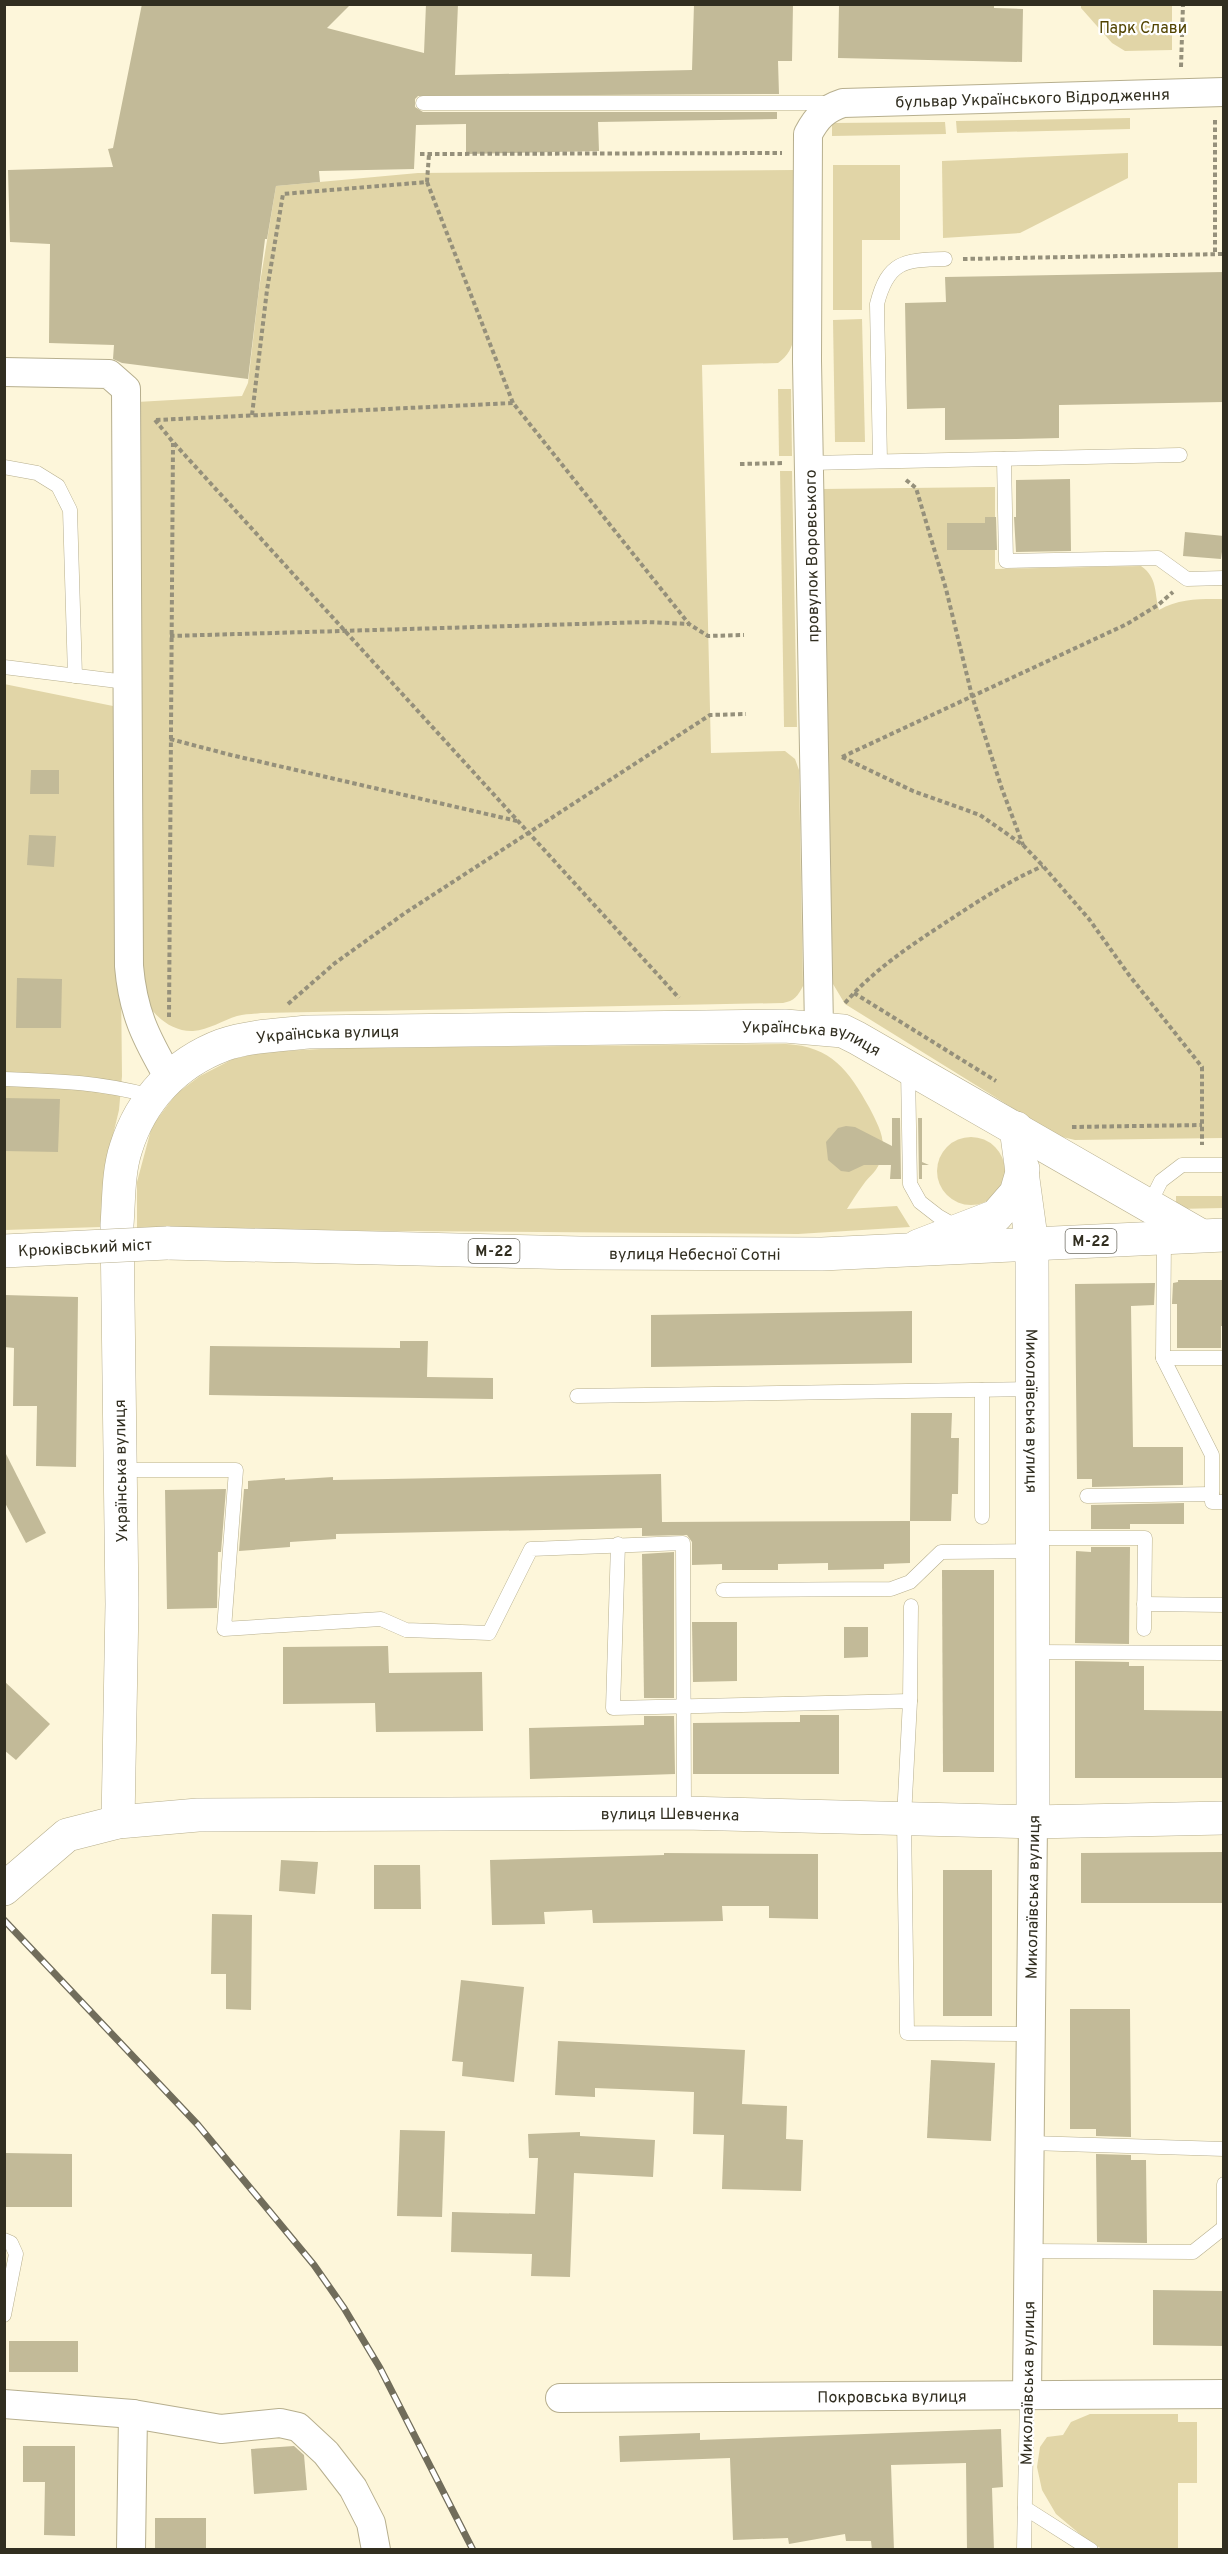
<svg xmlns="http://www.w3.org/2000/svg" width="1228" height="2554" viewBox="0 0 1228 2554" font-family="Overpass,sans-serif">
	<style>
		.green { fill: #e1d5a7 }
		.building { fill: #c2ba98 }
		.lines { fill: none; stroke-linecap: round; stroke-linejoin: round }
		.lane-casing { stroke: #b7af8e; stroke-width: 15 }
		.street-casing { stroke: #b7af8e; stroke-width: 30 }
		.secondary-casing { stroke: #b7af8e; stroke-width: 34 }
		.highway-casing { stroke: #b7af8e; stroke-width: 34 }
		.path { stroke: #95907b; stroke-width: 4; stroke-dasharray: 4.5 3; stroke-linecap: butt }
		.lane { stroke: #fff; stroke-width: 14 }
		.street { stroke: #fff; stroke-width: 28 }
		.secondary { stroke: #fff; stroke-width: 33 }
		.highway { stroke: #fff; stroke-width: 33 }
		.rail-casing { stroke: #716d5b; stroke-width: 7 }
		.rail { stroke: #fff; stroke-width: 4.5; stroke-dasharray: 14; stroke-linecap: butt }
		.highway-bridge-casing { stroke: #b7af8e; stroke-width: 34; stroke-linecap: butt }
		.highway-bridge { stroke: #fff; stroke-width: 33 }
		.labels { text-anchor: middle; stroke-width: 4.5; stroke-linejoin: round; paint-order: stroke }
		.shield { fill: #fff; stroke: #6f6d63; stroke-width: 1.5 }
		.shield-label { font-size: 15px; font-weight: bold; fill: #312e20 }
		.park-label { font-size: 16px; fill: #514300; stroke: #fff }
		.street-label { font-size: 16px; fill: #312e20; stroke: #fff }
	</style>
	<rect width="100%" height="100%" fill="#fdf6da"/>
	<!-- green -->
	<g class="green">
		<polygon points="1081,5 1172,5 1172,50 1125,51 1112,43 1081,8"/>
		<polygon points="1130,118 1130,129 957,133 956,121"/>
		<polygon points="945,122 946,134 832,136 832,123"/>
		<polygon points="1128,153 1128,178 1020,233 943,238 942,161"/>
		<polygon points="833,165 900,165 900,240 862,240 862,310 833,310"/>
		<path d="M794,170V337C792,348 788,356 778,363L702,365L711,753L785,751L795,759L799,770L803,986C798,996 794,1001 783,1003L261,1013C253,1014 245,1014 237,1016C223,1020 209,1030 193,1031C167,1032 147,1009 139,987L137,402L242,396L248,383L259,289L276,186L418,173Z"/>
		<polygon points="862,319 865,442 835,442 833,320"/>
		<polygon points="778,389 791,389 792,456 779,456"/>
		<polygon points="780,471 792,471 797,727 784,727"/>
		<path d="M995,487V569L1141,566C1158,578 1154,592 1159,610C1180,598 1200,599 1223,599V1138L1075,1140L1058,1136L845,1004L833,984L822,489Z"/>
		<polygon points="4,684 118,707 122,1076 119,1110 106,1164 101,1227 5,1230"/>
		<path d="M786,1044C831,1046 849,1071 869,1107C878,1125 887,1139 881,1159C878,1171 869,1176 863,1185C857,1193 852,1201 847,1209L897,1206L910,1227L798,1234L137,1229V1182L152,1126L176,1094L200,1076L233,1059L263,1052L340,1048Z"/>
		<circle cx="971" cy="1171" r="34"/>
		<polygon points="1176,1196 1223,1196 1223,1208 1176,1209"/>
		<polygon points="1090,2414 1178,2414 1178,2422 1197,2422 1197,2483 1178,2483 1178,2549 1102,2549 1087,2540 1056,2514 1042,2490 1037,2467 1040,2447 1047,2437 1063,2435 1071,2422"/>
	</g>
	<!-- building -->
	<g class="building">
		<polygon points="142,4 351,4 327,28 424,53 426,4 458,4 455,75 692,70 694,4 793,4 792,61 778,61 779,94 418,96 415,99 415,107 423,112 777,112 777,119 598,122 599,151 466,154 466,124 416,125 414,169 319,171 320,182 276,186 267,239 265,239 248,379 122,363 113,359 114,345 49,343 50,244 10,242 8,170 113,167 108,149 113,148"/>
		<polygon points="895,4 994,4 994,8 1023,9 1022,62 838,58 839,5"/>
		<polygon points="1224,272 1224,402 1059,405 1059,438 1015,439 945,440 945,408 907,409 905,303 946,302 945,277"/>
		<polygon points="1070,479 1071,551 1016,552 1014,517 1016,517 1016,480"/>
		<polygon points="985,517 996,517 997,550 947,550 947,523 985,523"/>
		<polygon points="1185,532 1224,536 1221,559 1183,556"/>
		<polygon points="31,770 59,770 59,794 30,794"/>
		<polygon points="29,835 56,836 54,867 27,865"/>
		<polygon points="17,978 62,979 61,1028 16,1028"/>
		<polygon points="4,1098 60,1099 58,1152 4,1151"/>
		<polygon points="892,1118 900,1118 901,1179 890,1179 891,1165 864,1165 849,1172 841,1171 828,1160 826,1142 838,1128 846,1126 855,1127 892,1146"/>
		<polygon points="918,1118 922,1118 922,1162 929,1165 922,1165 922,1179 919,1179"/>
		<polygon points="1178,1280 1224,1280 1224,1326 1221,1326 1221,1348 1177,1348 1177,1304 1172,1304 1173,1283 1178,1282"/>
		<polygon points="1155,1283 1154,1305 1131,1306 1133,1447 1183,1447 1183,1485 1092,1487 1092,1479 1077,1479 1075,1284"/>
		<polygon points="4,1295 78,1297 76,1467 36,1466 37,1406 13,1406 14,1348 4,1347"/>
		<polygon points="912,1311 912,1363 651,1367 651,1315"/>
		<polygon points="400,1341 428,1341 427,1377 493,1378 493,1399 209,1395 210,1346 400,1348"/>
		<polygon points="911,1413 952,1413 951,1438 959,1438 958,1494 952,1494 951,1521 910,1521"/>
		<polygon points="4,1450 46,1533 26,1543 4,1501"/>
		<polygon points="661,1474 662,1522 910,1521 910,1563 884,1564 884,1569 828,1570 828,1563 778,1564 778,1570 722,1570 722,1564 692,1565 692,1542 687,1535 642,1536 642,1528 336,1534 336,1539 290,1542 290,1547 239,1551 244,1489 248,1489 248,1481 285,1478 285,1480 333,1477 333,1480"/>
		<polygon points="226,1489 221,1552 218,1552 217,1608 167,1609 165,1490"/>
		<polygon points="1184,1503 1184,1524 1130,1524 1130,1529 1091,1529 1091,1505"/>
		<polygon points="1091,1547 1130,1547 1129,1644 1075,1643 1076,1551 1091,1552"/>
		<polygon points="674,1552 674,1698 644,1698 642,1554"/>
		<polygon points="942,1570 994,1570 994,1772 943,1772"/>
		<polygon points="692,1622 737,1622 737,1681 693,1682"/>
		<polygon points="844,1627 868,1627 868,1657 844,1658"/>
		<polygon points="388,1646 389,1673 482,1672 483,1731 376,1732 375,1703 283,1704 283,1647"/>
		<polygon points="1075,1661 1129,1662 1129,1666 1144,1666 1144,1710 1224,1711 1224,1778 1075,1778"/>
		<polygon points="4,1681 50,1724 16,1760 4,1750"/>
		<polygon points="800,1715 839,1715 839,1774 693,1774 693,1723 800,1722"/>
		<polygon points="644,1716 674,1716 675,1774 530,1779 529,1728 644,1725"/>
		<polygon points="1224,1852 1224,1903 1081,1903 1081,1853"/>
		<polygon points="664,1853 818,1854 818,1919 769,1918 769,1906 722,1906 723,1921 593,1923 592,1910 544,1912 545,1924 492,1925 490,1860 664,1855"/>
		<polygon points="281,1860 318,1862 315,1894 279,1891"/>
		<polygon points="374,1865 420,1865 421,1909 374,1909"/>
		<rect x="943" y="1870" width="49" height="146"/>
		<polygon points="212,1914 252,1915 251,2010 226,2009 226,1974 211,1974"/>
		<polygon points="461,1980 524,1987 514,2082 462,2076 463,2062 452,2061"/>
		<polygon points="1070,2009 1130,2009 1131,2137 1096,2136 1096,2129 1070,2129"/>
		<polygon points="558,2041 745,2050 742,2104 787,2106 786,2139 803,2140 801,2191 722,2189 724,2135 693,2134 694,2092 595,2088 595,2097 555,2095"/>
		<polygon points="931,2060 995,2063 991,2141 927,2138"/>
		<polygon points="400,2130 445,2131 442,2217 397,2216"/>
		<polygon points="580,2132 580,2136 655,2140 653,2177 574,2173 570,2277 531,2276 532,2254 451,2252 452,2212 535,2214 538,2158 529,2158 528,2134"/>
		<polygon points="4,2153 72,2154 72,2207 4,2207"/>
		<polygon points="1096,2154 1131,2155 1131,2160 1146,2160 1147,2243 1097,2242"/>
		<polygon points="1153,2290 1224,2291 1224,2346 1153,2345"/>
		<rect x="9" y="2341" width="69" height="31"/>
		<polygon points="1001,2429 1003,2487 992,2488 994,2550 967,2550 966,2463 891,2465 894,2550 872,2550 871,2541 846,2541 845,2534 789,2544 788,2538 733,2540 730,2458 620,2462 619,2436 700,2433 700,2440"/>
		<polygon points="23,2446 75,2446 75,2536 44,2535 45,2482 23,2482"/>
		<polygon points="294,2446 304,2455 307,2490 254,2494 251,2449"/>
		<rect x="155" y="2518" width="51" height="32"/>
	</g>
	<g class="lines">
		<defs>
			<g id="lane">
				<polyline points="423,103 832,103"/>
				<polyline points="1004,459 1006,561 1158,558 1187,579 1224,578"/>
				<path d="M880,461L877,304C888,261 904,260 945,259"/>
				<polyline points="809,463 1180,455"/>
				<polyline points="4,467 37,473 58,486 70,510 75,676"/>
				<polyline points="4,667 126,682"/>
				<polyline points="908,1070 910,1184 920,1202 938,1216 959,1228"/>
				<path d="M4,1079C58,1081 100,1082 151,1096"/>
				<polyline points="1148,1207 1161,1181 1182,1165 1224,1165"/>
				<polyline points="1164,1238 1163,1358 1212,1455 1212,1494"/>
				<polyline points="1163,1358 1224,1358"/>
				<polyline points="577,1396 1033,1389"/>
				<polyline points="120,1470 236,1470 224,1629 381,1619 406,1630 489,1633 531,1549 683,1543 684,1813"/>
				<polyline points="1087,1496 1212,1494 1212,1502 1224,1502"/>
				<polyline points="982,1517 982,1390"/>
				<polyline points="1033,1538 1145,1538 1144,1629"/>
				<polyline points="618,1544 613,1708 910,1701 904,1818 907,2033 1031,2034"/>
				<polyline points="723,1590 891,1589 910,1582 941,1552 1033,1551"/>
				<polyline points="1144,1604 1224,1605"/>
				<polyline points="1033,1652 1223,1653"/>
				<polyline points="910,1701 911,1606"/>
				<polyline points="1030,2143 1224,2149"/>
				<polyline points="1224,2184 1224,2229"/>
				<polyline points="4,2240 11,2243 16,2254 4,2315"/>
				<polyline points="1029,2251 1193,2252 1222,2229"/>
				<polyline points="1025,2508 1091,2550"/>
				<polyline points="1024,2550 1027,2396"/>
			</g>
			<g id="street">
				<path d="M4,372L109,374L126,389L129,966C133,1013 146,1038 169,1078"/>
				<path id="s1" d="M819,1028L807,361L808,134C817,117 825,109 843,103L1224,92"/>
				<polyline points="1027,2396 1033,1822"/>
				<path id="s2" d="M560,2398L1224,2394"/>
				<polyline points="4,2404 133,2414 221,2429 280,2423 298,2427 326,2453 353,2488 371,2523 376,2550"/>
				<polyline points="131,2550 133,2414"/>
			</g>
			<g id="secondary">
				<path id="s3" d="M1016,1128L1032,1245L1033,1822"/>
				<polyline points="918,1246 996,1216 1016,1193 1023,1169"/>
				<path id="s4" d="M118,1822L122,1604L117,1225C119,1199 118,1172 126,1148C141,1100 175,1063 223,1045C249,1036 280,1035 308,1032L785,1026L843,1031L857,1038L1200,1235"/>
				<path id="s5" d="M4,1889L67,1835L118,1822L198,1815L684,1813L1033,1822L1224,1818"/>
			</g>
			<g id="highway">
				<path id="s6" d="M167,1243L580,1253L822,1254L1224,1235"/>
			</g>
		</defs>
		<!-- lane casing -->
		<use href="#lane" class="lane-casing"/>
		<!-- street casing -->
		<use href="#street" class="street-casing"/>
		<!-- secondary casing -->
		<use href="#secondary" class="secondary-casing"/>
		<!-- highway casing -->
		<use href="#highway" class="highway-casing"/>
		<!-- path -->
		<g class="path">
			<polyline points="1181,67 1183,4"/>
			<polyline points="1215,120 1215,254"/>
			<polyline points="420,154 782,153"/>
			<polyline points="427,182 513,403"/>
			<polyline points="963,259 1224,254"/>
			<polyline points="252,415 267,290 283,194 427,182 429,154"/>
			<polyline points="155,420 173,442 679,998"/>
			<polyline points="156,420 513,403 689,624 708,636 744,635"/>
			<polyline points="740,464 784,463"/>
			<polyline points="906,480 916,488 946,589 972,696 1002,789 1023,845"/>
			<polyline points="170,636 647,622 689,624"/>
			<polyline points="170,739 231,755 517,821"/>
			<polyline points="842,757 913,791 980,815 1023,845 1043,866 1089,919 1129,975 1202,1067 1202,1145"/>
			<polyline points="842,757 1127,624 1158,605 1173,592"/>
			<polyline points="854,993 996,1081"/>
			<path d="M845,1003C875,968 916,942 954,917C983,898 1011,880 1043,866"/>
			<polyline points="288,1004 335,963 405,913 710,715 746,714"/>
			<polyline points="169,1017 173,443"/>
			<polyline points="1072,1127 1202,1125"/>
		</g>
		<!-- lane -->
		<use href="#lane" class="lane"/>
		<!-- street -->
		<use href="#street" class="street"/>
		<!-- secondary -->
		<use href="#secondary" class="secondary"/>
		<!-- highway -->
		<use href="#highway" class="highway"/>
		<defs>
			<polyline id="rail" points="4,1920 198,2125 314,2265 344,2308 380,2368 473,2550"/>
		</defs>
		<!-- rail casing -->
		<use href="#rail" class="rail-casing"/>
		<!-- rail -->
		<use href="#rail" class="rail"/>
		<defs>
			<g id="highway-bridge">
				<path id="s7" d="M4,1251L167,1243"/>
			</g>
		</defs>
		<!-- highway-bridge casing -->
		<use href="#highway-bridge" class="highway-bridge-casing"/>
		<!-- highway-bridge -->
		<use href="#highway-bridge" class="highway-bridge"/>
	</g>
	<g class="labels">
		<!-- shield labels -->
		<g class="shield">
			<rect x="1065.5" y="1229" width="51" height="24" rx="4.5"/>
			<rect x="468.5" y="1239" width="51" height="24" rx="4.5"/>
		</g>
		<g class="shield-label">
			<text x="1091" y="1246">М-22</text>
			<text x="494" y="1256">М-22</text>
		</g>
		<!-- park labels -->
		<g class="park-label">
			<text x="1143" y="33">Парк Слави</text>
		</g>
		<!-- street labels -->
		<g class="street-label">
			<text dy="6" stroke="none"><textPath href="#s1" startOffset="1132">бульвар Українського Відродження</textPath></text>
			<text transform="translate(811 556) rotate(-91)" y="6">провулок Воровського</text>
			<text dy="6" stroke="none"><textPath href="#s4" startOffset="927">Українська вулиця</textPath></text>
			<text dy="6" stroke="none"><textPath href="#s4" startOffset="1413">Українська вулиця</textPath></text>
			<text dy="6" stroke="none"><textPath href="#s7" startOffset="81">Крюківський міст</textPath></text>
			<text dy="6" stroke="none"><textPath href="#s6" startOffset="528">вулиця Небесної Сотні</textPath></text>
			<text dy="6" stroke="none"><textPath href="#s3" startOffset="284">Миколаївська вулиця</textPath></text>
			<text transform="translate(120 1471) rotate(-91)" y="6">Українська вулиця</text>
			<text dy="6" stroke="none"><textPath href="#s5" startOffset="688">вулиця Шевченка</textPath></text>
			<text transform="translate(1032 1897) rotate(-89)" y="6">Миколаївська вулиця</text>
			<text transform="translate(1027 2383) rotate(-89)" y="6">Миколаївська вулиця</text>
			<text dy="6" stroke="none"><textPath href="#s2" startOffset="332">Покровська вулиця</textPath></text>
		</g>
	</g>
	<!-- border -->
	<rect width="1228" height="2554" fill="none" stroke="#312e20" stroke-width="12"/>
</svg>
